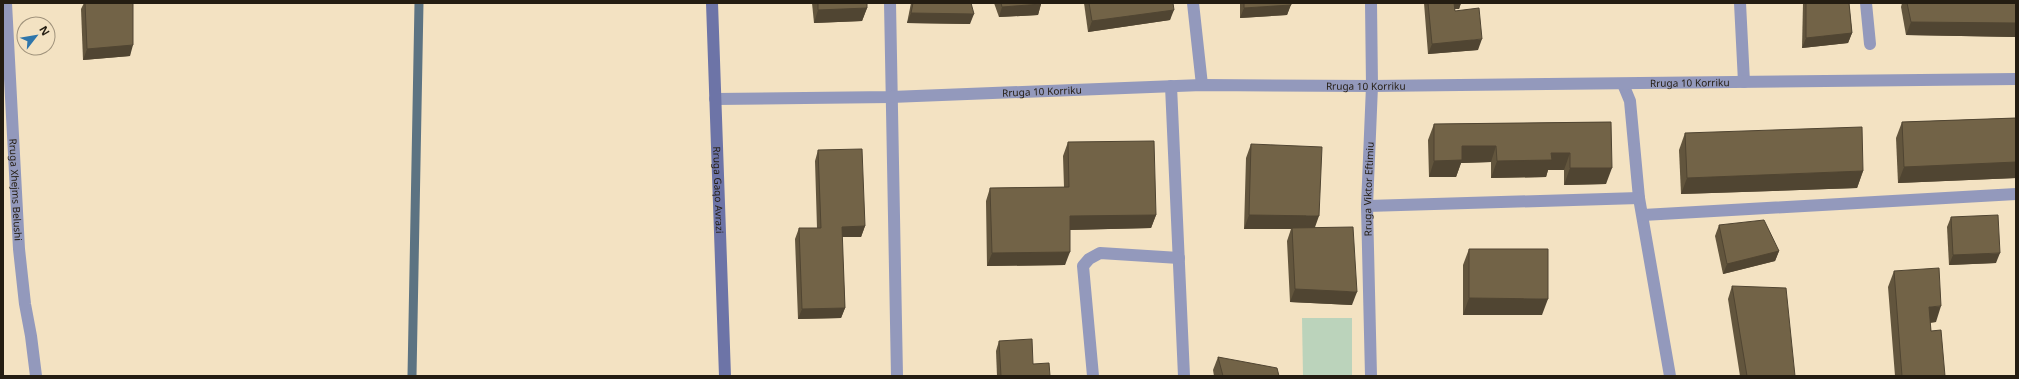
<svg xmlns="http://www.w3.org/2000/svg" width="2019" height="379" viewBox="0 0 2019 379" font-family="'Noto Sans',sans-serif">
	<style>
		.green { fill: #bbd3bb }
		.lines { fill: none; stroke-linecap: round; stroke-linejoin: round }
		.stream { stroke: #5c7382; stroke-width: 9 }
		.lane { stroke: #9399bc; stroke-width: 12 }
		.street { stroke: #9399bc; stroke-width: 12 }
		.secondary { stroke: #6d74a7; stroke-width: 12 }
		.wall { fill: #62553d }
		.shaded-wall { fill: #504532 }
		.building { fill: #726347; stroke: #504532 }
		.labels { text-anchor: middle; stroke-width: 4; stroke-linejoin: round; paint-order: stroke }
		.street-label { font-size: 10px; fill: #241d12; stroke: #f3e2c2 }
	</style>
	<rect width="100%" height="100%" fill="#f3e2c2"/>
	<!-- green -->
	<polygon class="green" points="1302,318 1352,318 1352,376 1303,376"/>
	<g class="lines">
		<!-- stream -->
		<polyline class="stream" points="412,376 419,3"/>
		<!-- lane -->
		<g class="lane">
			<polyline points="890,3 897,376"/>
			<polyline points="1193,3 1202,85"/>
			<polyline points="1866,3 1870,44"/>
			<polyline points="1623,84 1630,101 1639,198 1670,376"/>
			<polyline points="1171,86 1184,376"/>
			<polyline points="1367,206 1639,198"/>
			<polyline points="1643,215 2016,194"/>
			<polyline points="1093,376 1083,266 1089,259 1100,253 1179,258"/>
		</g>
		<!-- street -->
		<g class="street">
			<path id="s1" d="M6,3L19,249L25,304L31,336L36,376"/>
			<polyline points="1740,3 1744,82"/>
			<path id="s2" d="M715,99L891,97L1202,85L1372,86L2016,79"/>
			<path id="s3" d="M1371,376L1367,206L1372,86L1371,3"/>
		</g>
		<!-- secondary -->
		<path class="secondary" id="s4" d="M712,3L725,376"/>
	</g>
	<!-- wall -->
	<g class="wall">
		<polygon points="84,3 133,3 130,56 83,60 81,9"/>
		<polygon points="812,3 867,3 867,8 862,21 814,23"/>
		<polygon points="911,3 971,3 970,24 907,23"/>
		<polygon points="994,3 1041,3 1041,4 1038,15 999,17"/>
		<polygon points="1084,3 1173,3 1170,20 1088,32"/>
		<polygon points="1240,3 1291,3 1287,15 1240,18"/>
		<polygon points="1424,3 1461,3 1459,9 1455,9 1455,11 1478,50 1428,54"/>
		<polygon points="1803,3 1849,3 1852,33 1848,43 1802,48"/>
		<polygon points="1902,3 2016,3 2016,37 1906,35 1901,7"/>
		<polygon points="2016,118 2016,178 1898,183 1896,138 1902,122"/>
		<polygon points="1611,122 1606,184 1564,185 1564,170 1548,170 1546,177 1491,178 1491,162 1461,163 1456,177 1429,177 1428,140 1434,124"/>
		<polygon points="1685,133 1863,171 1857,188 1681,194 1679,150"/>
		<polygon points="1068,142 1156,215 1151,228 1070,230 1065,265 987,266 986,201 990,188 1064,187 1063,156"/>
		<polygon points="1251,144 1315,227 1352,305 1290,302 1287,241 1291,229 1244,229 1246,158"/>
		<polygon points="818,150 865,226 861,237 842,237 845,308 841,318 798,319 795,239 799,228 817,228 815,161"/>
		<polygon points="1951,217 1996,263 1949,265 1947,227"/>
		<polygon points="1719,225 1779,251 1775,261 1723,274 1715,236"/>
		<polygon points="1469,249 1542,315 1463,315 1463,265"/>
		<polygon points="1894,271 1936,322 1930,323 1931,331 1945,376 1895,376 1888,287"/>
		<polygon points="1732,286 1795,376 1740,376 1728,299"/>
		<polygon points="999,341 1050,376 997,376 996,351"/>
		<polygon points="1218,357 1279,376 1214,376 1213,370"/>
	</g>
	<!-- shaded-wall -->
	<g class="shaded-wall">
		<polygon points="1453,3 1461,3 1459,9 1450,9"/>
		<polygon points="1041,4 1038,15 999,17 1002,7"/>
		<polygon points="1291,5 1287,15 1240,18 1244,8"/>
		<polygon points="867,8 862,21 814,23 818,10"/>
		<polygon points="1174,10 1170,20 1088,32 1092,21"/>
		<polygon points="911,13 974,14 970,24 907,23"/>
		<polygon points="1911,22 2016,23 2016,37 1906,35"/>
		<polygon points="1852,33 1848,43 1802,48 1806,38"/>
		<polygon points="1482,39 1478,50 1428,54 1432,44"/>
		<polygon points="133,45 130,56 83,60 87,49"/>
		<polygon points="1462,146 1496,146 1491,162 1461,163 1456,177 1429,177 1434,161"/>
		<polygon points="1551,153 1570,153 1564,170 1548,170 1546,177 1491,178 1497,161"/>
		<polygon points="2016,162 2016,178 1898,183 1904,167"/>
		<polygon points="1570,168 1612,168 1606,184 1564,185"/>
		<polygon points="1863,171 1857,188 1681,194 1687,178"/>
		<polygon points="1156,215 1151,228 1065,230 1070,216"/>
		<polygon points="1249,215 1319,216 1314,230 1292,228 1291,229 1244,229"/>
		<polygon points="865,226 861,237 838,237 842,227"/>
		<polygon points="1779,251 1775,261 1723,274 1727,264"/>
		<polygon points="1070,252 1065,265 987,266 992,253"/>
		<polygon points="2000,253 1996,263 1949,265 1953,255"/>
		<polygon points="1295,289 1357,292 1352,305 1290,302"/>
		<polygon points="1469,298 1548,299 1542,315 1463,315"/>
		<polygon points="1941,306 1936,322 1923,323 1929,307"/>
		<polygon points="845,308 841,318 798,319 802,309"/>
	</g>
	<!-- building -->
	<g class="building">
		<polygon points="85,3 133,3 133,45 87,49"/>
		<polygon points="818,3 867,3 867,8 818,10"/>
		<polygon points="913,3 971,3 974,14 911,13"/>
		<polygon points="1001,3 1041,3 1041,4 1002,7"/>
		<polygon points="1089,3 1173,3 1174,10 1092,21"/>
		<polygon points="1244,3 1291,3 1291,5 1244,8"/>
		<polygon points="1428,3 1454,3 1455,11 1479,8 1482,39 1432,44"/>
		<polygon points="1806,3 1849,3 1852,33 1806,38"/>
		<polygon points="1907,3 2016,3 2016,23 1911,22"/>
		<polygon points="2016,118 2016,162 1904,167 1902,122"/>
		<polygon points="1611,122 1612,168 1570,168 1570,153 1551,153 1552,160 1497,161 1496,146 1462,146 1462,160 1434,161 1434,124"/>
		<polygon points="1862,127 1863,171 1687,178 1685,133"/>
		<polygon points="1154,141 1156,215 1070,216 1070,252 992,253 990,188 1069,187 1068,142"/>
		<polygon points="1251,144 1322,147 1319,216 1249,215"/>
		<polygon points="862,149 865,226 842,227 845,308 802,309 799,228 821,228 818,150"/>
		<polygon points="1998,215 2000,253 1953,255 1951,217"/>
		<polygon points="1764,220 1779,251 1727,264 1719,225"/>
		<polygon points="1353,227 1357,292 1295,289 1292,228"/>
		<polygon points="1469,249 1548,249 1548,299 1469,298"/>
		<polygon points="1939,268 1941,306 1929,307 1931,331 1941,330 1945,376 1902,376 1894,271"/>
		<polygon points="1732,286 1786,288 1795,376 1747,376"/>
		<polygon points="1032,339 1033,364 1049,363 1050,376 1001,376 999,341"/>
		<polygon points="1218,357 1277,368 1279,376 1223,376"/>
	</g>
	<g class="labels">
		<!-- street labels -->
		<g class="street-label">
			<text dy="4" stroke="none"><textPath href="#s2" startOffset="975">Rruga 10 Korriku</textPath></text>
			<text dy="4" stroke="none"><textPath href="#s2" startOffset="651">Rruga 10 Korriku</textPath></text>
			<text dy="4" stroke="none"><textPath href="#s2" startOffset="327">Rruga 10 Korriku</textPath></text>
			<text dy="4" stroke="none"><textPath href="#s3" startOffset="187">Rruga Viktor Eftimiu</textPath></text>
			<text dy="4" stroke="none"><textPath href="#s1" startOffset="187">Rruga Xhejms Belushi</textPath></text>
			<text dy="4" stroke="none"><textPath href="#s4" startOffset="187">Rruga Gaqo Avrazi</textPath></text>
		</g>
	</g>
	<!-- border -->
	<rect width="2019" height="379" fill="none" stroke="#241d12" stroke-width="8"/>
	<!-- north arrow -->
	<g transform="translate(36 36) rotate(59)"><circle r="19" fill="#f3e2c2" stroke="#a0937c"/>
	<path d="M0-3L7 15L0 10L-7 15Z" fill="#2f76ab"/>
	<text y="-6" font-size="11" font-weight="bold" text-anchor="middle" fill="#241d12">N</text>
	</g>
</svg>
